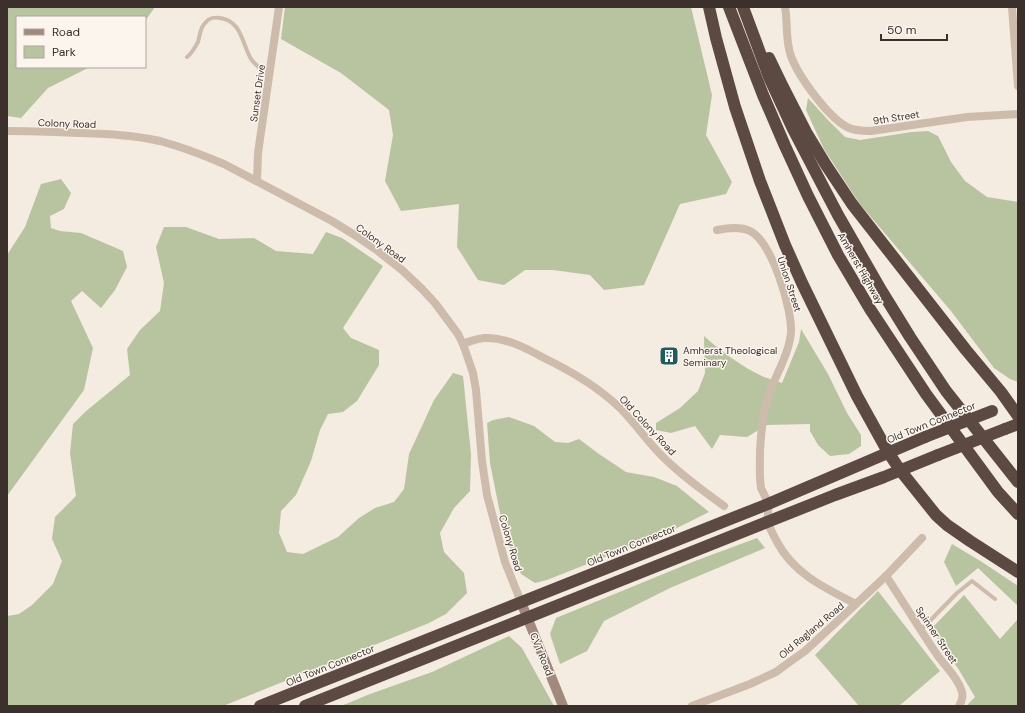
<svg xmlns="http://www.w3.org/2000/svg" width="1025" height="713" viewBox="0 0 1025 713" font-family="'DM Sans',sans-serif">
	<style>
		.green { fill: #b8c4a0 }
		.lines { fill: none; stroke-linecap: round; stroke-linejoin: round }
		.lane { stroke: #cdbbac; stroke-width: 4 }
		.street { stroke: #cdbbac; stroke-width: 8 }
		.secondary { stroke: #a18a7d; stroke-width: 10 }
		.highway { stroke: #5c4a42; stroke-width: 12 }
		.highway-bridge { stroke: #5c4a42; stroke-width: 12 }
		.labels { text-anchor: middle; stroke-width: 3; stroke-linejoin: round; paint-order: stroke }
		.street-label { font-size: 10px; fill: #3b302b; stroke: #fbf5ee }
		.poi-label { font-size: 10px; fill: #3b302b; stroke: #fbf5ee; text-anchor: start }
	</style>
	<rect width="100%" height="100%" fill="#f4ebe1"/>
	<!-- green -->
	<g class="green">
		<polygon points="7,7 155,7 145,21 145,17 17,17 17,67 90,67 48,88 21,118 7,116"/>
		<polygon points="285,7 691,7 712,95 706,135 732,182 726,194 680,204 644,285 604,290 590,275 553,270 525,270 504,285 478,280 457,247 459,204 401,211 385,181 393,135 389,110 341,73 281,39"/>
		<polygon points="808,98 827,119 845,137 860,140 912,132 928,131 938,136 951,162 965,181 987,197 1018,202 1018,382 1010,379 994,368 951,311 859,203 824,149 806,110"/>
		<polygon points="61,179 71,193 64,209 50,216 51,228 60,231 81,233 123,251 127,267 115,290 101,308 82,291 71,301 93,348 84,390 7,496 7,255 25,227 41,184"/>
		<polygon points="164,227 186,227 219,239 254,238 276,251 313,254 326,232 342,238 383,266 343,328 351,338 379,350 379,365 357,401 343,412 328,414 320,430 311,461 296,495 281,511 279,533 287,552 303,554 338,537 359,518 375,508 394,502 404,489 409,454 434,400 453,373 463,376 471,454 470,491 454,508 440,533 444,552 464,573 467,593 446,614 429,623 223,706 7,706 7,616 19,614 32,605 53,584 62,561 52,539 55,517 76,496 70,453 73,424 85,412 130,375 127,349 140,330 160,311 164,283 156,247"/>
		<path d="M801,329L828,374L847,413L861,435V446L849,454L830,456L818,445L810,431V424L767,425L747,437L720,435L712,449L695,426L671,433L656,430V423L680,408L698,391L705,373L704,336C722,352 742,367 764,377C770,379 776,381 782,383L799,342Z"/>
		<polygon points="509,417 534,426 555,442 568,443 579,439 599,454 626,472 654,477 677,486 709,512 673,530 547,580 535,583 521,574 504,533 490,463 487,423 493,420"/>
		<polygon points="757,538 765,548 670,588 604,621 587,651 560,664 550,634 556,618 695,561"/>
		<polygon points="952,544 982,562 1018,586 1018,606 978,568 956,586 944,562"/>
		<polygon points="878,591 940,671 899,706 859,706 815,655"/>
		<polygon points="964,595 1000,639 1018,619 1018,706 966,706 975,697 959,670 931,629"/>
		<polygon points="509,636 522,648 554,706 341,706 370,694 432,672"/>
	</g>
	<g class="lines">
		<!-- lane -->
		<g class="lane">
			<path d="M187,57C192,53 195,47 198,42C200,35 200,27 206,22C209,18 215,17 220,18C242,21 242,44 251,59C256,66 263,71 269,76"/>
			<polyline points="921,630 957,593 972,581 995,599"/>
		</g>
		<!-- street -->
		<g class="street">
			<path d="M785,7C788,23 785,40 791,56C798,76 828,117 847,127C854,131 863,131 871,131L967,117L1018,114"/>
			<polyline points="1012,7 1018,86"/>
			<path d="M7,131C32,131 56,132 81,133C107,134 134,135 160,141C182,147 203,155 224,164L332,221L353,234L378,251L402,270L422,289L435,303L458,334L463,344L473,373L476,390L482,461L487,495L505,562L521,602"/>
			<polyline points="257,181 258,153 279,7"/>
			<path d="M717,230C727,228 740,226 750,231C772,242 792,308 791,332C789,356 774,377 767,400C762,417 761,434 760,451C760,463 759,476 761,488C763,493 767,499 768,504C769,510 767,517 768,523C770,529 774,536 777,542C794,574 825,588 856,604"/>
			<path d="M463,344C470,341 476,339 484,338C505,337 526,348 544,358C571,371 598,387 620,408C635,423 647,441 662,456C681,475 702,490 724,506"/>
			<path d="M886,576C904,603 920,630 938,656C945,666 957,677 961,689C964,695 962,701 959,706"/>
			<polyline points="692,706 750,684 776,672 784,666 805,651 856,604 886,576 922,538"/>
		</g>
		<!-- secondary -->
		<polyline class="secondary" points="521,602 563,706"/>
		<!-- highway -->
		<g class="highway">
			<polyline points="709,7 716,38 735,107 760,181 785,245 802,283 857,396 888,452 900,470 936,515 947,525 970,541 1018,572"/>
			<polyline points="729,7 763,95 785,146 808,196 838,255 870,309 926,394 998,492 1018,514"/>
			<polyline points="743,7 769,77 793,129 838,215 881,290 910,337 946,391 1018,482"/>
			<polyline points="769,58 783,87 806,132 826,165 852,204 966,350 1001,392 1018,416"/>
			<polyline points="1005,429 1018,424"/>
			<polyline points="260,706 768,504 925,437"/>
			<polyline points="305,706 835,495 884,477 938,455"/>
		</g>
		<!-- highway-bridge -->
		<g class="highway-bridge">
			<polyline points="925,437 992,411"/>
			<polyline points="938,455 1005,429"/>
		</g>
	</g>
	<!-- icons -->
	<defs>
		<symbol id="building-square" viewBox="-11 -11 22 22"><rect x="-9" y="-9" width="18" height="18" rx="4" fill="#1f5a5e" stroke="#fbf5ee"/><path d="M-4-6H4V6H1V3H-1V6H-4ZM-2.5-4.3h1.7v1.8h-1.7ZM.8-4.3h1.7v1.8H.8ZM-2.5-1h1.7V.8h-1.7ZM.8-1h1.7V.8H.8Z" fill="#fff"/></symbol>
	</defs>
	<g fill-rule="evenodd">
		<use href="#building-square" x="658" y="345" width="22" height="22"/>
	</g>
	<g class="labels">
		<!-- street labels -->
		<g class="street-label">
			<text transform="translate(257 93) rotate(-82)" y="4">Sunset Drive</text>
			<text transform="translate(896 117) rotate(-9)" y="4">9th Street</text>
			<text transform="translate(67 123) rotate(2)" y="4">Colony Road</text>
			<text transform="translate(381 243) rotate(36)" y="4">Colony Road</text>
			<text transform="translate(861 268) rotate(60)" y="4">Amherst Highway</text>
			<text transform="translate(790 284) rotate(72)" y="4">Union Street</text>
			<text transform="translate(931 422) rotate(-22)" y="4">Old Town Connector</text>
			<text transform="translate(648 425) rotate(47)" y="4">Old Colony Road</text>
			<text transform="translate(511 543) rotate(73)" y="4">Colony Road</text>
			<text transform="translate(631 545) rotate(-22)" y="4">Old Town Connector</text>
			<text transform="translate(811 630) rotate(-40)" y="4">Old Ragland Road</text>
			<text transform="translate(937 635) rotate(56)" y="4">Spinner Street</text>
			<text transform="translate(542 654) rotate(68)" y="4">CVT Road</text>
			<text transform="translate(330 665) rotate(-22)" y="4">Old Town Connector</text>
		</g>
		<!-- poi labels -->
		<g class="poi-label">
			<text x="683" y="354">Amherst Theological<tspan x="683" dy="12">Seminary</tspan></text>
		</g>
	</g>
	<!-- border -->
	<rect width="1025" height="713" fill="none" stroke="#3b302b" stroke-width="16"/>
	<!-- legend -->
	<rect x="16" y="16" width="130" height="52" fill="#fbf5ee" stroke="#aea6a0"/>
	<rect x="24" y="29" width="20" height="6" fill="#a18a7d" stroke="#aea6a0"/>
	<text x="52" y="36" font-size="12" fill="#3b302b">Road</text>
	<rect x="24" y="46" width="20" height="12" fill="#b8c4a0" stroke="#aea6a0"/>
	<text x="52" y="56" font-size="12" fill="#3b302b">Park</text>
	<!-- scale -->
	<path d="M881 34v6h66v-6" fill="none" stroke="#3b302b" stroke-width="2"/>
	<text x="887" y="34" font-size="12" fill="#3b302b" stroke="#fbf5ee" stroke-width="3" paint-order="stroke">50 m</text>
</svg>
